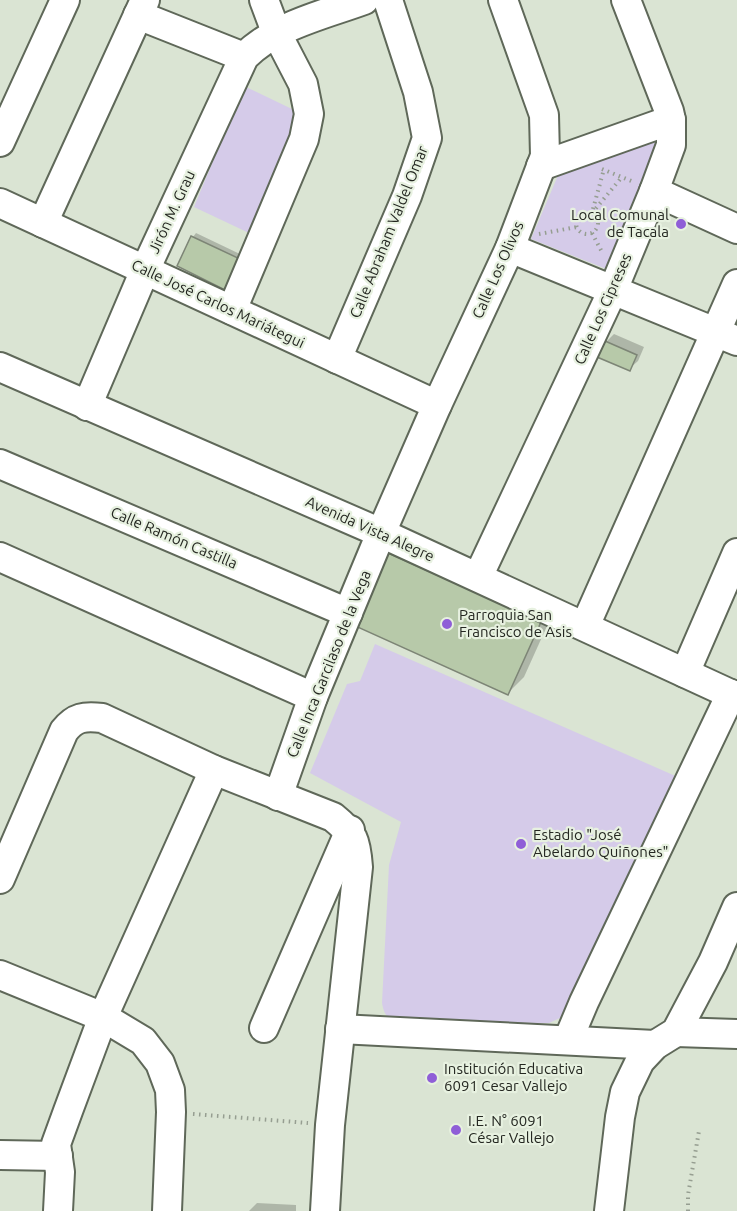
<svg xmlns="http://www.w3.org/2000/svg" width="737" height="1211" viewBox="0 0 737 1211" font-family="Ubuntu,sans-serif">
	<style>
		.green { fill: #d5cbe9 }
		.shadow { fill: #0003 }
		.building { fill: #b7c9a9; stroke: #7d8576; stroke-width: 1.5 }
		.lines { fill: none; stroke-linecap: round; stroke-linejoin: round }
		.minor-casing { stroke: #5f6859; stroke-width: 32 }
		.path { stroke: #969e91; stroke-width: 4; stroke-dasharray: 1.5 4.5; stroke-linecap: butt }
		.minor { stroke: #fff; stroke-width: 28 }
		.poi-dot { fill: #8f5ed7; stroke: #e7f1e0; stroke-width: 2 }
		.labels { text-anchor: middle; stroke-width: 4.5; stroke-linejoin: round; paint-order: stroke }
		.street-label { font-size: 15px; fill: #242721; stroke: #e7f1e0 }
		.poi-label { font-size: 15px; fill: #242721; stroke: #e7f1e0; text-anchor: start }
	</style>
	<rect width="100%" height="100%" fill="#dae4d3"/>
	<!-- green -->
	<g class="green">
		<polygon points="244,86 294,110 292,132 249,233 194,207"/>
		<polygon points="663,132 614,272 531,239 562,166"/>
		<path d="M375,644L680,778L562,1017L549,1023L397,1022C387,1019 384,1014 382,1003L389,865L401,822L310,773L347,684L360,681Z"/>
	</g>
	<!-- shadow -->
	<g class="shadow">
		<polygon points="196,233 242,255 229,284 193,237"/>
		<polygon points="614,334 644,347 638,361 629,369 606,342"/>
		<polygon points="403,537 556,606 524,677 507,694 387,553"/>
		<polygon points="257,1203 296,1205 296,1211 249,1211"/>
	</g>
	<!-- building -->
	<g class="building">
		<polygon points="191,236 240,259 225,290 177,266"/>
		<polygon points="605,341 637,355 630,371 597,357"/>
		<polygon points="386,552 541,622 508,695 353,625"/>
	</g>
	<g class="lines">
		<defs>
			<g id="minor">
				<polyline points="138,15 244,57"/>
				<polyline points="0,142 65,0"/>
				<polyline points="541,166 671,120"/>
				<polyline points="654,191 737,229"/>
				<polyline points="0,203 437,405"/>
				<polyline points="43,223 145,0"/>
				<polyline points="510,248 737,341"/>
				<polyline points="232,310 304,139 309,114 303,84 276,32 264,0"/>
				<polyline points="337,359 407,196 427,138 418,92 388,0"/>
				<polyline points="0,367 381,533 737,697"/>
				<path d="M87,406L145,270L244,57C276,25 323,15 364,0"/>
				<polyline points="0,464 348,613"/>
				<polyline points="0,557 313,697"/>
				<polyline points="478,577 613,290 654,191 671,145 671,120 669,111 626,0"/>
				<polyline points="585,626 737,284"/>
				<polyline points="685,673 737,553"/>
				<polyline points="278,796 313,697 381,533 437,405 510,248 545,156 544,115 503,0"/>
				<path d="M0,879L64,731C75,717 84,716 102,718L214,770L333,817C354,834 356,840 358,867L330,1125L325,1211"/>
				<polyline points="0,975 103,1017 143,1041 160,1063 170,1090 171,1112 167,1211"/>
				<polyline points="264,1028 350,830"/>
				<polyline points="340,1029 655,1045"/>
				<polyline points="676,1032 737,1034"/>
				<polyline points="568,1040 584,1002 731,694"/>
				<polyline points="0,1155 58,1156"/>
				<polyline points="58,1211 60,1172 56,1144 68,1111 103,1017 214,770"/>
				<polyline points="609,1211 620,1117 625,1092 640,1061 655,1045 676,1032 713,962 737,907"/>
			</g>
		</defs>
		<!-- minor casing -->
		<use href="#minor" class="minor-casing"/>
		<!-- path -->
		<g class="path">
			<polyline points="602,169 634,182"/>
			<polyline points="593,209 604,169"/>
			<circle cx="587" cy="223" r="11"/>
			<polyline points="592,213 622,177"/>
			<polyline points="592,233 603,254"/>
			<polyline points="539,234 577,227"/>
			<polyline points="193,1114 308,1123"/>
			<polyline points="688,1211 688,1195 699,1131"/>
		</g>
		<!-- minor -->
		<use href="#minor" class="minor"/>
	</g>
	<!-- markers -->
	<g class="poi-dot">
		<circle cx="681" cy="224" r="6"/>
		<circle cx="447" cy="624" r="6"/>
		<circle cx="521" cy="844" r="6"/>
		<circle cx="432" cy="1078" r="6"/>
		<circle cx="456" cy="1130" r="6"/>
	</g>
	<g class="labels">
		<!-- street labels -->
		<g class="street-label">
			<text transform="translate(172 212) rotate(-65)" y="5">Jirón M. Grau</text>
			<text transform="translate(389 232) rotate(-68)" y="5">Calle Abraham Valdel Omar</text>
			<text transform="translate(498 270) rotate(-66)" y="5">Calle Los Olivos</text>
			<text transform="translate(218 304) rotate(25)" y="5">Calle José Carlos Mariátegui</text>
			<text transform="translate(603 309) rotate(-66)" y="5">Calle Los Cipreses</text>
			<text transform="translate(370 529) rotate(24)" y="5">Avenida Vista Alegre</text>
			<text transform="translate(174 538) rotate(23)" y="5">Calle Ramón Castilla</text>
			<text transform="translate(329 664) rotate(-68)" y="5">Calle Inca Garcilaso de la Vega</text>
		</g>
		<!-- poi labels -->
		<g class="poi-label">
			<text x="669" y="220" text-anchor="end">Local Comunal<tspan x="669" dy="17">de Tacala</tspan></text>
			<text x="459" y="620">Parroquia San<tspan x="459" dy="17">Francisco de Asis</tspan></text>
			<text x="533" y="840">Estadio "José<tspan x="533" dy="17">Abelardo Quiñones"</tspan></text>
			<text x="444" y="1074">Institución Educativa<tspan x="444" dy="17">6091 Cesar Vallejo</tspan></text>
			<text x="468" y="1126">I.E. N° 6091<tspan x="468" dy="17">César Vallejo</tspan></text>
		</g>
	</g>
</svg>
